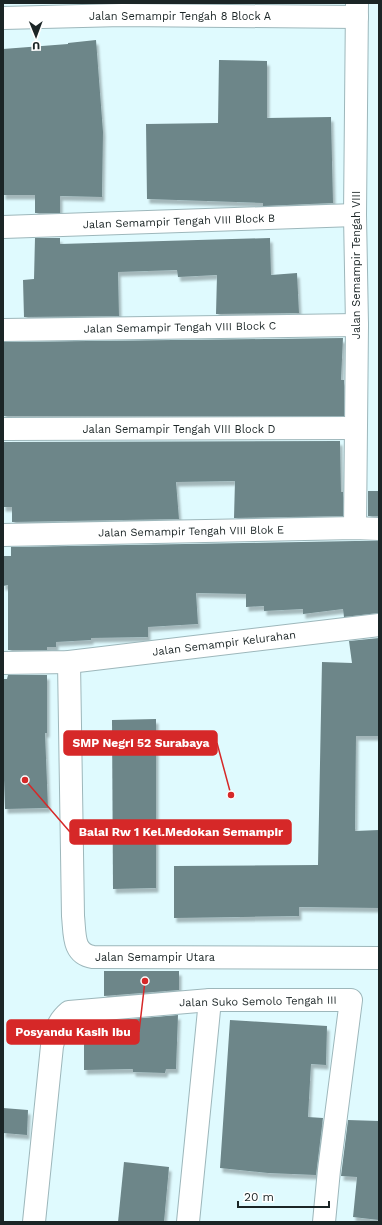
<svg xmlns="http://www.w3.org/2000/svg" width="382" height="1225" viewBox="0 0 382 1225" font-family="'Work Sans',sans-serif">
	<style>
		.building { fill: #6d8689; filter: url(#shadow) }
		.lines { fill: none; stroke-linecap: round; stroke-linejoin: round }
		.street-casing { stroke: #9db7bb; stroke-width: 24 }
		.street { stroke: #fff; stroke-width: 22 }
		.labels { text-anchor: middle; stroke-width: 4; stroke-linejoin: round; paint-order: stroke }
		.street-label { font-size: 11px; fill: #1b2526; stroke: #fff }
		.leader { fill: none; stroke: #d62828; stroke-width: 1.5 }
		.callout-dot { fill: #d62828; stroke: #fff; stroke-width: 1.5 }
		.callout { fill: #d62828; stroke: #d62828; stroke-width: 1.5 }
		.callout-label { font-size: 12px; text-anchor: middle; font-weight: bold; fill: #fff }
	</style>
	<defs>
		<filter id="shadow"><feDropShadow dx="2.5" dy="4.5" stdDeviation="1" flood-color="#0004"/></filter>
	</defs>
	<rect width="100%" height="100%" fill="#dffafe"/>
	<!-- building -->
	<g class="building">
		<polygon points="96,40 103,132 102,197 60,196 60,213 35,213 35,195 3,195 3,49 68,44 68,43"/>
		<polygon points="219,60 267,61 267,118 331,117 333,203 263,206 263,203 147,199 146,124 218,123"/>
		<polygon points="35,238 60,238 60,244 270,238 271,275 297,273 299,313 216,314 217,275 178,277 177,270 118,272 119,316 24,317 23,280 34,279"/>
		<polygon points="343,338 341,380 344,380 344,416 3,416 3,342"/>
		<polygon points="340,441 341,492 343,492 343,516 234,518 235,481 176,482 179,519 12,522 12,507 3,507 3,442"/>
		<rect x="368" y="491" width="11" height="25"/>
		<polygon points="355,541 379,541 379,613 344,617 343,609 303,614 303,609 264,611 264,606 246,607 246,594 196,593 198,624 148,627 148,637 91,638 91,640 56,642 56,647 47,647 47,650 8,650 8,585 3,586 3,556 11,556 11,547"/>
		<polygon points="379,638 379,736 356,736 355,831 379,830 379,908 299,907 299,916 174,918 174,866 318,865 322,662 352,663 349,641"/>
		<polygon points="8,675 47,675 47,733 45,733 48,808 5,809 3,751 3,679 7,679"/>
		<polygon points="156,719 156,888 113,889 112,720"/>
		<polygon points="104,971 179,971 179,990 104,996"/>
		<polygon points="178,1015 176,1069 166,1069 165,1073 133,1072 133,1069 84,1070 84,1023"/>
		<polygon points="230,1020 327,1026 326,1065 311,1064 308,1117 323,1118 316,1175 268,1173 220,1168"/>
		<polygon points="3,1108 28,1110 27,1135 3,1133"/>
		<polygon points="348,1120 379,1121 379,1220 353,1217 357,1177 341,1176"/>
		<polygon points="124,1162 169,1167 164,1222 118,1222"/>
	</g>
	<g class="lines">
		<defs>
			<g id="street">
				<polyline points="3,18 122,15 357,17"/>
				<polyline points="3,227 355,215"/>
				<polyline points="3,330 357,325"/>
				<polyline points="3,429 355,428"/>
				<polyline points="355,528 357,325 355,215 357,3"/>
				<polyline points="3,535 355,528 379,529"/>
				<path d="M69,662L73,916C75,933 72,954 93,957L379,958"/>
				<polyline points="3,663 69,662 379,625"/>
				<path d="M34,1222L52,1046C56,1031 57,1022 69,1012L210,1000H351L329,1170L324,1222"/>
				<polyline points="188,1222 210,1000"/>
			</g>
		</defs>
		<!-- street casing -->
		<use href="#street" class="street-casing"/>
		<!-- street -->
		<use href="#street" class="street"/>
	</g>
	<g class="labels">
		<!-- street labels -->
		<g class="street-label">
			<text x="180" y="20">Jalan Semampir Tengah 8 Block A</text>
			<text transform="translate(179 221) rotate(-2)" y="4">Jalan Semampir Tengah VIII Block B</text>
			<text transform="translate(356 265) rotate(-90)" y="4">Jalan Semampir Tengah VIII</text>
			<text transform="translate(180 327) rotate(-1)" y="4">Jalan Semampir Tengah VIII Block C</text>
			<text x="179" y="433">Jalan Semampir Tengah VIII Block D</text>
			<text transform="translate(191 531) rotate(-1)" y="4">Jalan Semampir Tengah VIII Blok E</text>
			<text transform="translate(224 643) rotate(-7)" y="4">Jalan Semampir Kelurahan</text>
			<text x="155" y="961">Jalan Semampir Utara</text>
			<text transform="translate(258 1001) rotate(-1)" y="4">Jalan Suko Semolo Tengah III</text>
		</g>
	</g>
	<!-- callouts -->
	<path class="leader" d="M231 795L217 743M25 780L70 832M145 981L139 1032"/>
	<g class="callout-dot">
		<circle cx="231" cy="795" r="4"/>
		<circle cx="25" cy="780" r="4"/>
		<circle cx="145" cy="981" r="4"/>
	</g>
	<g class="callout">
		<rect x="64" y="731" width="153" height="24" rx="4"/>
		<rect x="70" y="820" width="221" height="24" rx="4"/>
		<rect x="7" y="1020" width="132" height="24" rx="4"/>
	</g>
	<g class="callout-label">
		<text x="141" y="747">SMP Negri 52 Surabaya</text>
		<text x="181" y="836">Balai Rw 1 Kel.Medokan Semampir</text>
		<text x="73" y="1036">Posyandu Kasih Ibu</text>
	</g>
	<!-- border -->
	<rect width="382" height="1225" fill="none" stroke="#1b2526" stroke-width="8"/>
	<!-- north arrow -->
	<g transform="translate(36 36) rotate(179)" stroke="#ffffff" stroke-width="3" paint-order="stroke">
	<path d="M0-3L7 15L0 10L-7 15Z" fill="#1b2526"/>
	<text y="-6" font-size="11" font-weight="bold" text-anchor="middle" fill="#1b2526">U</text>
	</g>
	<!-- scale -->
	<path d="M238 1201v6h91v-6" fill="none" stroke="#1b2526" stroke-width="2"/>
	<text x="244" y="1201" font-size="12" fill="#1b2526" stroke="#ffffff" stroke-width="3" paint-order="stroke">20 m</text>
</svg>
